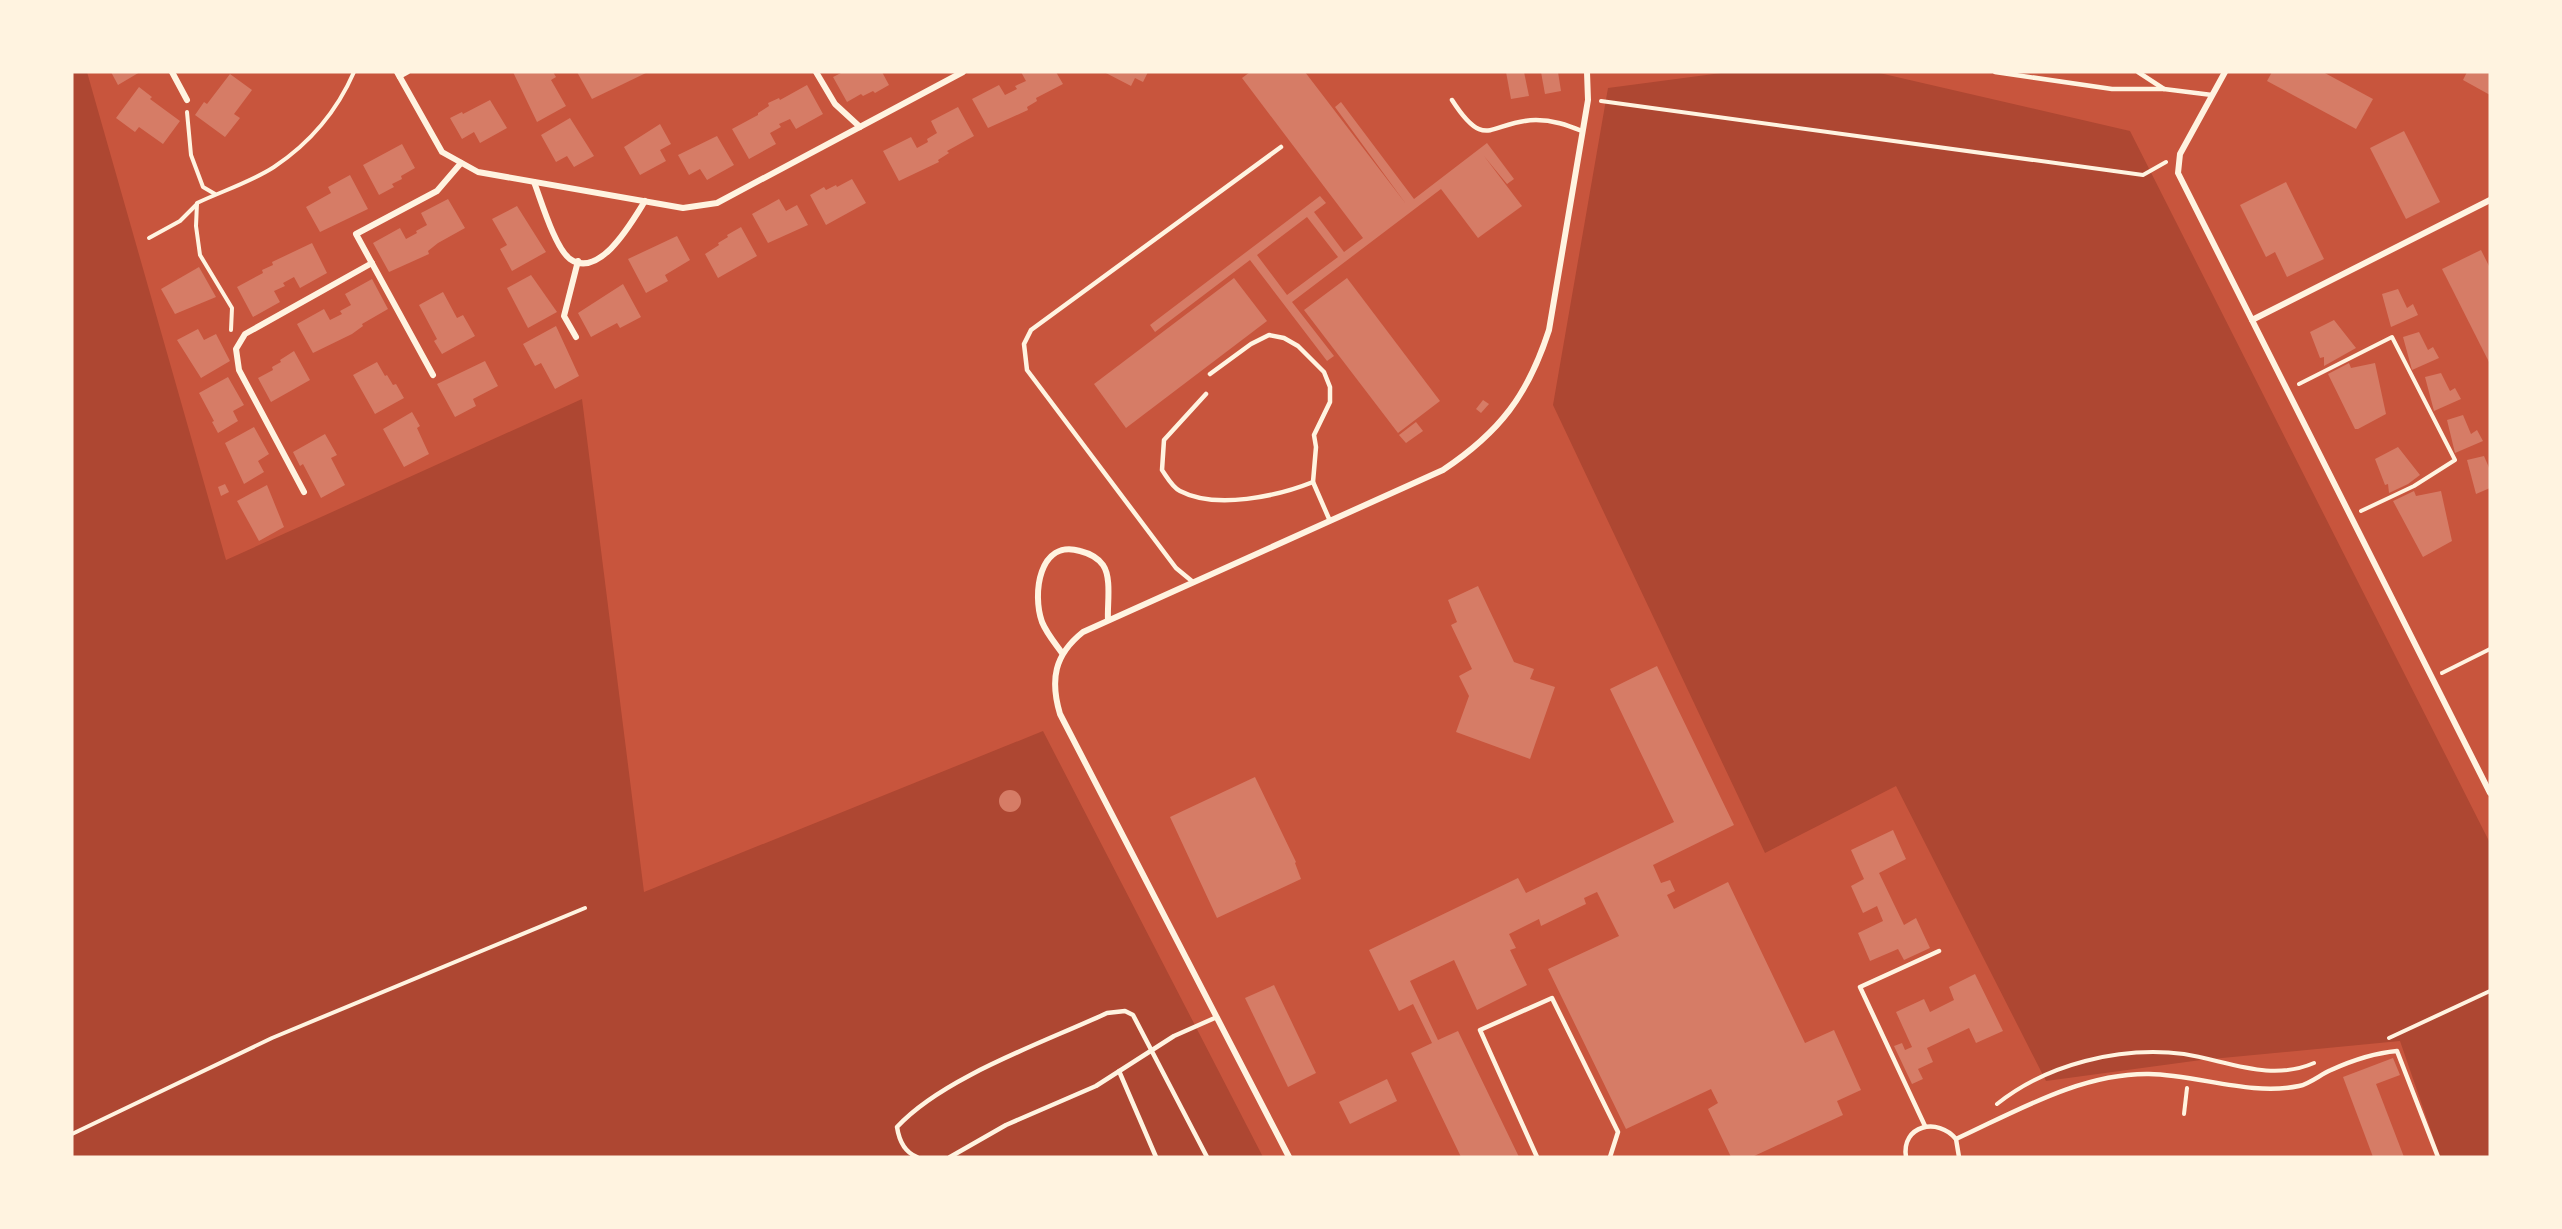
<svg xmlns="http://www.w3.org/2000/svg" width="2562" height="1229" viewBox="0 0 2562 1229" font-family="'Roboto Serif',serif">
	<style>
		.green { fill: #ae4732 }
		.building { fill: #d67c66; fill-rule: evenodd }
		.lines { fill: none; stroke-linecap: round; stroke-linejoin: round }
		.path { stroke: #fff3e0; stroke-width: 4 }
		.service { stroke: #fff3e0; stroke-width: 4.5 }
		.minor { stroke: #fff3e0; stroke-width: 6 }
	</style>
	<rect width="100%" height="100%" fill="#c8553d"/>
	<!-- green -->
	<g class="green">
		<polygon points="72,72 87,72 226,560 582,399 644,892 1043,731 1263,1157 72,1157"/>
		<polygon points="1729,72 1875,72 2130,131 2490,843 2490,1157 2440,1157 2400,1041 2201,1060 2046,1081 1896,786 1765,853 1553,405 1608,88"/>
	</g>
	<!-- building -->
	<g class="building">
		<polygon points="111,72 140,72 118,85"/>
		<polygon points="513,72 553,72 556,77 551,80 566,106 537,122"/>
		<polygon points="577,72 648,72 592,99"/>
		<polygon points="843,72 882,72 889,85 875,93 873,91 863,96 861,94 847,102 833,77"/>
		<polygon points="1021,72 1056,72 1063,84 1036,98 1037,101 1027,107 1028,110 988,128 972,99 999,85 1005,95 1017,89 1015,86 1026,81"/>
		<polygon points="1104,72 1148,72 1143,82 1135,78 1131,86"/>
		<path d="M1250,72H1305L1406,204L1335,107L1341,102L1414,199L1487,143L1514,179L1507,184L1484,156L1522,206L1478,238L1441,189L1292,302L1334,356L1327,361L1250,260L1155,332L1150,325L1320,196L1326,203L1314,212L1344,252L1363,238L1242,78ZM1307,217L1338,257L1287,295L1257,255Z"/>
		<polygon points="1506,72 1524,72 1529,96 1511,99"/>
		<polygon points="1541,72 1558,72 1561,91 1545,94"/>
		<polygon points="2272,72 2323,72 2373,99 2356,129 2267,81"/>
		<polygon points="2467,72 2490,72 2490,95 2463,80"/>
		<polygon points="230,74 252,90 234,114 240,118 225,137 195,115 204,102 207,104"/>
		<polygon points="807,85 823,114 796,129 790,119 779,124 781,127 770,133 776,144 749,159 732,129 758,115 758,113 769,106 768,103 779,98 780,100"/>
		<polygon points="139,87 152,97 150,99 180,121 163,144 139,127 135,132 116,118"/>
		<polygon points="490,100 507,128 480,143 474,132 462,139 450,118 462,112 463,114"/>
		<polygon points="958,107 974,136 947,151 949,153 938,160 939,162 899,181 883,151 911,137 917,148 928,142 927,139 937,133 931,121"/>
		<polygon points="570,118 594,156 574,167 567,156 556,162 541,135"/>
		<polygon points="660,124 671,144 660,150 666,161 640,175 624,147"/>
		<polygon points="2404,131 2440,202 2406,219 2370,148"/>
		<polygon points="717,136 734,165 707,180 700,169 689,175 678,155"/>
		<polygon points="402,144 415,168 401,176 402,179 392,184 394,187 379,195 363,165"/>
		<polygon points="350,175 368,209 320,232 306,207 331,193 328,187"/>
		<polygon points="852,179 866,203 826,225 810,195 824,187 826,190 836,185 837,187"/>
		<polygon points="2286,182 2324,259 2287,277 2275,252 2266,257 2240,205"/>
		<polygon points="448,199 465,228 438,243 428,251 429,254 389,272 373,243 400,228 406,239 417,233 416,231 427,225 421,213"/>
		<polygon points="779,199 786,211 797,205 808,225 768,243 752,214"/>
		<polygon points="517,206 546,252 512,271 500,249 507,245 492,219"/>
		<polygon points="741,227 757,256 718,278 705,254 719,245 718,243 728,237 727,235"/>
		<polygon points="677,236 690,260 665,275 668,281 646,293 628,259"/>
		<polygon points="312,243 327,273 300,288 294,277 283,283 285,286 274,291 280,302 253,317 237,287 263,273 262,270 273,265 272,262"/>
		<polygon points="2481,250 2490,268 2490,364 2442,269"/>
		<polygon points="199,267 216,297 175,314 161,289"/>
		<polygon points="531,275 557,312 528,328 507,288"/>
		<polygon points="1234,278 1267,321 1126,428 1094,384"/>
		<polygon points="1347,278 1440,401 1398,433 1304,310"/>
		<polygon points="372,279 388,309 362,324 363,326 352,334 313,353 297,324 324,309 330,320 342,314 340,311 351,305 345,294"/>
		<polygon points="623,284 641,317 620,328 617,323 591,337 578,313"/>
		<polygon points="2398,289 2407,308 2413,304 2418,315 2391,327 2382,294"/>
		<polygon points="443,292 457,318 463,315 475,336 442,354 434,341 437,339 419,305"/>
		<polygon points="2334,320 2356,348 2324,366 2324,357 2320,358 2310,332"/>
		<polygon points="556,326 579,376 555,389 541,363 535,366 523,344"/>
		<polygon points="198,329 204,340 216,334 230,361 201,378 177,340"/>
		<polygon points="2419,332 2428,350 2433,347 2439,358 2412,370 2403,337"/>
		<polygon points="294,351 310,380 271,402 258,378 273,370 272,367 281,362 280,360"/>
		<polygon points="485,361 498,386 473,399 476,406 455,417 437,384"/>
		<polygon points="377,362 385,376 387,375 393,385 396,384 404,398 375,414 353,375"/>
		<polygon points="2349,363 2351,368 2375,363 2386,414 2358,429 2355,429 2328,374"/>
		<polygon points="2441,373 2450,391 2455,388 2461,399 2434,411 2425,377"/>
		<polygon points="228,377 244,405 233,411 238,421 218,433 212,422 214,421 199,393"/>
		<polygon points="1483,400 1489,404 1481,413 1476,409"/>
		<polygon points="412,412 420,426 417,428 429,454 404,467 383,429"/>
		<polygon points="2463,415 2471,434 2477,430 2483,441 2455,453 2447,420"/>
		<polygon points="1416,422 1423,431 1406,443 1399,435"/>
		<polygon points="254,427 269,454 258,461 264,472 244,484 225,443"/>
		<polygon points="325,434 337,455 331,458 345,485 321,498 303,464 300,466 293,452"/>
		<polygon points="2398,447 2420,475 2408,484 2389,493 2388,484 2385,485 2375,459"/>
		<polygon points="2484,456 2490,470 2490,488 2476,494 2467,460"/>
		<polygon points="225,484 229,492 221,496 218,487"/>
		<polygon points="267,485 284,527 259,541 237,501"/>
		<polygon points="2414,491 2416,496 2441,491 2452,541 2423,557 2393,501"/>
		<polygon points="1478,586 1514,662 1534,669 1530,679 1555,687 1530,759 1456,732 1469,696 1459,676 1472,669 1451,625 1457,622 1448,600"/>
		<polygon points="1657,666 1734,825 1653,865 1661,883 1670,880 1675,891 1667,895 1674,909 1728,882 1805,1043 1834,1030 1861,1090 1837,1101 1843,1115 1752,1157 1731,1157 1708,1109 1718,1103 1711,1089 1626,1129 1548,969 1619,936 1597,892 1584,898 1586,904 1541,926 1539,919 1509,934 1516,948 1510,950 1527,985 1477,1010 1454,960 1410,981 1438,1040 1458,1031 1519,1157 1461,1157 1411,1053 1432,1043 1413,1004 1399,1011 1369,950 1518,878 1526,893 1674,822 1610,689"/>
		<polygon points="1255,777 1296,862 1295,863 1301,879 1217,918 1170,817"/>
		<circle cx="1010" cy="801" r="11"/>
		<polygon points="1893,830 1906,859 1879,873 1904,925 1916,918 1930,948 1904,960 1898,949 1870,961 1858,933 1883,921 1877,906 1863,913 1851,886 1864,879 1851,850"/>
		<polygon points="1975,974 2003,1031 1976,1043 1969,1028 1927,1048 1933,1062 1918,1069 1923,1079 1912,1084 1894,1046 1902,1043 1905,1050 1912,1047 1896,1012 1924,999 1930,1012 1954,1000 1949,987"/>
		<polygon points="1274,985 1316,1073 1288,1087 1245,998"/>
		<polygon points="2393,1058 2400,1075 2376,1084 2404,1157 2373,1157 2343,1077"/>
		<polygon points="1387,1079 1397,1101 1350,1124 1339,1102"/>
	</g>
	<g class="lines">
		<!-- path -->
		<g class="path">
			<polyline points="1601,101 2143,175 2166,162"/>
			<polyline points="187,112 191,155 203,187 215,194"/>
			<polyline points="149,238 180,221 197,204"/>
			<path d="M231,330L232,308L200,255L196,226L197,203C222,191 251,182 274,167C310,143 337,111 354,72"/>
			<polyline points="2299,384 2392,337 2455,460 2414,486 2361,511"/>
			<polyline points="2442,673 2490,649"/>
			<polyline points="2389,1038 2490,991"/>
			<path d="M1997,1104C2047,1064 2120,1046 2184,1054C2228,1061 2270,1082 2314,1063"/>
			<polyline points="2184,1114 2187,1088"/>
			<polyline points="72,1134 272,1038 585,908"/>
		</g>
		<!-- service -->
		<g class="service">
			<polyline points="1995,72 2112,89 2164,89 2212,95"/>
			<polyline points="2138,72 2164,89"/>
			<polyline points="399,77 408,72"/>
			<path d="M1452,100C1486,153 1490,121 1536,120C1553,120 1567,125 1582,131"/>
			<polyline points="1210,374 1251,344 1269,335 1284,338 1298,346 1324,372 1330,387 1330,402 1314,435 1316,447 1313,482 1330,521"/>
			<path d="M1206,394L1164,440L1162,470C1167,477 1172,487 1180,491C1216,510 1278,496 1313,482"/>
			<polyline points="1193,582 1176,568 1027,370 1024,344 1031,330 1281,147"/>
			<polyline points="1119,1071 1156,1157"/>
			<polyline points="1925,1126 1860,987 1939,951"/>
			<path d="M1956,1139C2017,1111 2081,1073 2149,1074C2199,1075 2250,1096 2299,1086C2310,1084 2321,1074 2331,1070C2353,1060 2374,1053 2397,1051L2438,1157"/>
			<path d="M917,1157C904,1152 899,1140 897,1127C943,1077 1045,1042 1107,1013L1125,1011L1133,1015L1207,1157"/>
			<polyline points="950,1157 1006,1125 1096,1086 1174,1036 1217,1017"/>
			<polyline points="1537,1157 1480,1030 1552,998 1618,1132 1610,1157"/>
			<path d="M1906,1157C1901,1125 1938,1117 1956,1139L1959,1157"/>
		</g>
		<!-- minor -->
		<g class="minor">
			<polyline points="172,72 187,100"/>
			<polyline points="397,72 442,152 478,172 683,208 717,203 963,72"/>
			<polyline points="816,72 835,104 860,127"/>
			<polyline points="2225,72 2180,154 2178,173 2490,793"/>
			<path d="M534,182C541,200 555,248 570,259C600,280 633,220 645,201"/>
			<polyline points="2252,320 2490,200"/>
			<polyline points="576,337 564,316 578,261"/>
			<polyline points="433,375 356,234 437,191 461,163"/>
			<polyline points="304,492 239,370 236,349 245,334 372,263"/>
			<path d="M1062,653C1055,643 1047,634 1042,622C1032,594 1039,539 1080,551C1088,553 1098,558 1103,565C1112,578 1107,605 1108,620"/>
			<path d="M1289,1157L1060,714C1050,680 1054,655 1083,632L1443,470C1500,432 1528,395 1549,330L1588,100L1587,72"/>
		</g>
	</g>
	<!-- border -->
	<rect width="2562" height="1229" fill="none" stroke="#fff3e0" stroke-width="147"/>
</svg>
